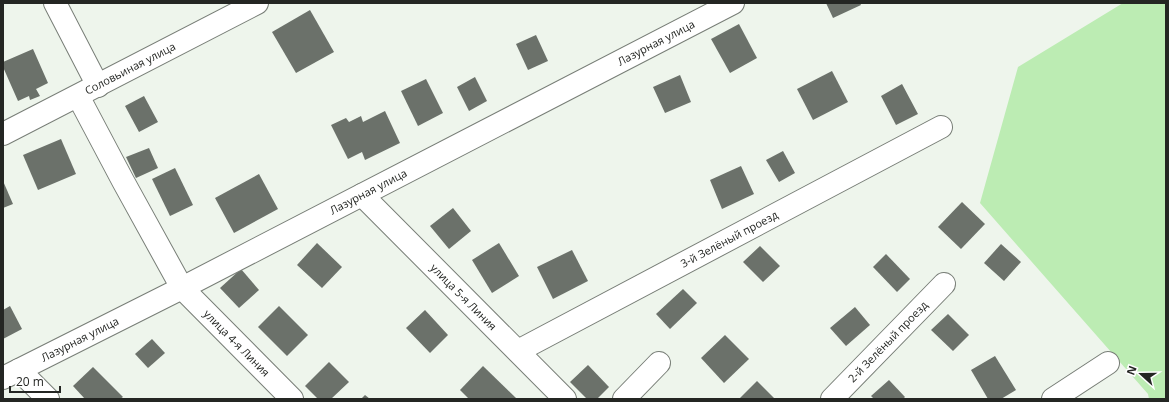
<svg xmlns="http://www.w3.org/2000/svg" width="1169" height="402" viewBox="0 0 1169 402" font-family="'Open Sans',sans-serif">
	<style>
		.green { fill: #bcecb3 }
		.building { fill: #6b716a }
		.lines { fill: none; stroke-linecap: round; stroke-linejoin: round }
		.minor-casing { stroke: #787e77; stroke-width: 24 }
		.minor { stroke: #fff; stroke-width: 22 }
		.labels { text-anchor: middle; stroke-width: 3; stroke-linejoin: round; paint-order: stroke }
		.street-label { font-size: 11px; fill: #242623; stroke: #fff }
	</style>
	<rect width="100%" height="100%" fill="#eef5ec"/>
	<!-- green -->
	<polygon class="green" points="1123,3 1166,3 1166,399 1149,399 1148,394 980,203 1018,67"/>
	<!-- building -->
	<g class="building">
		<polygon points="826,3 860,3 861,5 833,18"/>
		<polygon points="310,10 334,52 296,73 272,32"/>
		<polygon points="739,24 757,58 730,73 711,39"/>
		<polygon points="536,35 548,61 528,70 516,44"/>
		<polygon points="33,49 48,83 36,89 40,96 30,100 29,96 18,101 3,67 3,62"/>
		<polygon points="832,71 848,102 813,120 797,89"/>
		<polygon points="680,75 691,102 665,113 653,87"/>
		<polygon points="475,77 487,101 469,111 457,87"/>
		<polygon points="426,79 443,113 418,126 401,91"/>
		<polygon points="902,84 918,114 896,125 881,96"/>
		<polygon points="144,96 158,122 139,132 125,106"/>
		<polygon points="385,111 400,143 365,160 362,152 348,159 331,125 346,118 349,122 361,116 363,122"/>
		<polygon points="61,139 76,174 38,190 23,155"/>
		<polygon points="149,148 158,168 136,178 126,157"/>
		<polygon points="783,151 795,173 779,182 766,160"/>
		<polygon points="741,166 754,194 722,209 710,180"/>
		<polygon points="175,168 193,205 170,216 152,179"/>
		<polygon points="259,174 278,209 234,233 215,198"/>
		<polygon points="3,181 13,204 3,208"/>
		<polygon points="962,202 985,224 961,249 938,227"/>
		<polygon points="453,208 471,231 449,249 430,226"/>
		<polygon points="317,243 342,267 322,288 297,265"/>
		<polygon points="499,243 519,276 492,293 472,260"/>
		<polygon points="1001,244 1021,262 1004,281 984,263"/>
		<polygon points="760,246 780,266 763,282 743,262"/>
		<polygon points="572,250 588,281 553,299 537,267"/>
		<polygon points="886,254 910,279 897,292 873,267"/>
		<polygon points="241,269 259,290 239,308 220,288"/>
		<polygon points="683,289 697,303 670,329 656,314"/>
		<polygon points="10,306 22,329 3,339 3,310"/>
		<polygon points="279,306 308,335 287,356 258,327"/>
		<polygon points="855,307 870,325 846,346 830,328"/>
		<polygon points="425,310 448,335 430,353 406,328"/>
		<polygon points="948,314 969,335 953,351 931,330"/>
		<polygon points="725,335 749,359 724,383 701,358"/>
		<polygon points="152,339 165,353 148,368 135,354"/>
		<polygon points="995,356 1016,390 1001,399 988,399 971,370"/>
		<polygon points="329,362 349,382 331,399 318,399 305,386"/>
		<polygon points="588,365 609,387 597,399 587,399 570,382"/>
		<polygon points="483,366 517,399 469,399 460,390"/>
		<polygon points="93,367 123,397 120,399 85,399 73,386"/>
		<polygon points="889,380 905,397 903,399 874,399 871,396"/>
		<polygon points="757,381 775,399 739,399"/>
		<polygon points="365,395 370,399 361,399"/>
	</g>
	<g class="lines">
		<defs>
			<g id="minor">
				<polyline points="55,3 98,86"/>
				<path id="s1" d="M78,96L123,181L182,288L292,399"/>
				<path id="s2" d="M3,134L257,3"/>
				<path id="s3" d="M362,195L565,399"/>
				<path id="s4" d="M518,351L941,127"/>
				<polyline points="19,370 48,399"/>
				<path id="s5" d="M3,378L182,288L733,3"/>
				<polyline points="624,399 659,363"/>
				<path id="s6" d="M832,399L944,284"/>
				<polyline points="1053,399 1108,363"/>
			</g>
		</defs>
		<!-- minor casing -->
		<use href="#minor" class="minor-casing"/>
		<!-- minor -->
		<use href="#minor" class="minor"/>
	</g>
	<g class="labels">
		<!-- street labels -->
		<g class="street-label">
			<text dy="4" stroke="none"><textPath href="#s5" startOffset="734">Лазурная улица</textPath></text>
			<text dy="4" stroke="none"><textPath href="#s2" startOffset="143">Соловьиная улица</textPath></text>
			<text dy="4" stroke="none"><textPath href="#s5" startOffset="410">Лазурная улица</textPath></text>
			<text dy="4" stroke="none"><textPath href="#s4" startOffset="239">3-й Зелёный проезд</textPath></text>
			<text dy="4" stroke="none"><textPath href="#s3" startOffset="144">улица 5-я Линия</textPath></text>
			<text dy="4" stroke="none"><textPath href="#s5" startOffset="86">Лазурная улица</textPath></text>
			<text dy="4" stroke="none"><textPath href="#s6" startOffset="80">2-й Зелёный проезд</textPath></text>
			<text dy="4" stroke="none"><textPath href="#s1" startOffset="296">улица 4-я Линия</textPath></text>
		</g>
	</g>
	<!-- border -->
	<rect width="1169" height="402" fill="none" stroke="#242623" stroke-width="8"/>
	<!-- north arrow -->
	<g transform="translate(1141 374) rotate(291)" stroke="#ffffff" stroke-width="3" paint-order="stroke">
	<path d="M0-3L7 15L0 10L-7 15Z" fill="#242623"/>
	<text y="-6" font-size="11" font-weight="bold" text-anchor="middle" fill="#242623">N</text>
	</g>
	<!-- scale -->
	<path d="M10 386v6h50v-6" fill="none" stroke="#242623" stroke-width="2"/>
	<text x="16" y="386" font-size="12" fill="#242623" stroke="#ffffff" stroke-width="3" paint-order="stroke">20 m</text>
</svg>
